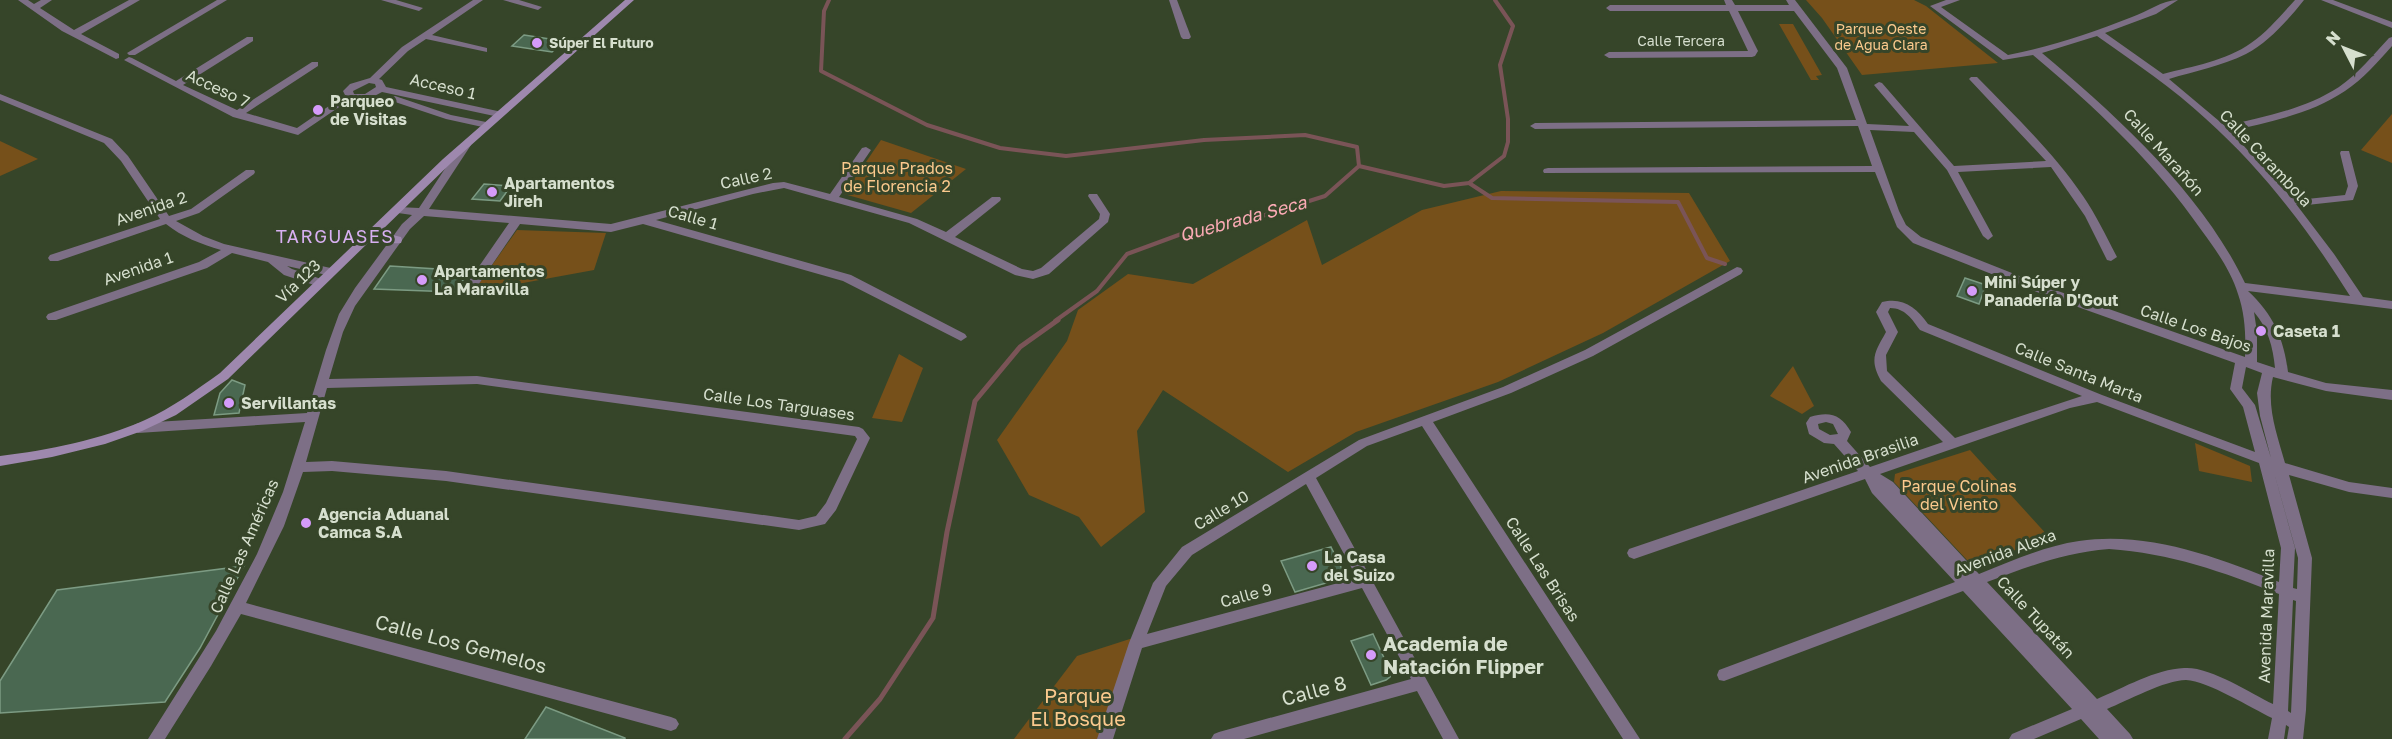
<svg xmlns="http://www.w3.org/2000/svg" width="2392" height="739" viewBox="0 0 2392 739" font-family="'Golos Text',sans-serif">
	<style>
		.green { fill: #76501a }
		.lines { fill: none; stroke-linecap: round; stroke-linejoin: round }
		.stream-far1 { stroke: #7a5457; stroke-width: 4 }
		.stream { stroke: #7a5457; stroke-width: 5 }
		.building { fill: #4a6851; stroke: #7c9b83; stroke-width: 1.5 }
		.minor { fill: #7d6f86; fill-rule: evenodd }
		.secondary { fill: #9e88ae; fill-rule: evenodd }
		.poi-dot { fill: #d59bfa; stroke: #364529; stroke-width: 2 }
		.labels { text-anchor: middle; stroke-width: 6; stroke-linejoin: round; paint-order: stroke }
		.far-park-label { font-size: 14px; fill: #fbc98d; stroke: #364529 }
		.far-street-label { font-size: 14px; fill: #d6dfce; stroke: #364529 }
		.far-poi-label { font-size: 14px; font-weight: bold; fill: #d6dfce; stroke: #364529; text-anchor: start }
		.street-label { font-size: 16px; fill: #d6dfce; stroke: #364529 }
		.poi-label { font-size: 16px; font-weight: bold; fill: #d6dfce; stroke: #364529; text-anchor: start }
		.park-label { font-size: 16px; fill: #fbc98d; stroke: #364529 }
		.water-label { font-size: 18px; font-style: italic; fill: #faaab4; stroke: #364529 }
		.neighbourhood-label { font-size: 18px; letter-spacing: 1.5px; fill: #d8b0f2; stroke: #364529 }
		.near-street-label { font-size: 20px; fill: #d6dfce; stroke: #364529 }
		.near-poi-label { font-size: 20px; font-weight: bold; fill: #d6dfce; stroke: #364529; text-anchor: start }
		.near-park-label { font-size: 20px; fill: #fbc98d; stroke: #364529 }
	</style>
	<rect width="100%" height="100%" fill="#364529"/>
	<!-- green -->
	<g class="green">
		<polygon points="1806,0 1914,0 1926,6 1998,63 1862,75 1822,18"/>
		<polygon points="1779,24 1793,24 1822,75 1816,76 1819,80 1811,80"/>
		<polygon points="2392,114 2392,163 2361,150"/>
		<polygon points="881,140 966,169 911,213 844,194"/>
		<polygon points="0,141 38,159 0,176"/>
		<polygon points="1501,191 1689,193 1730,261 1603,333 1498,382 1356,432 1288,472 1163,390 1137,431 1145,512 1101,547 1079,517 1029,495 997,440 1067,341 1078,310 1128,274 1193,284 1307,220 1322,265 1422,210"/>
		<polygon points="517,230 606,233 594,270 473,292"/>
		<polygon points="899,354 923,368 902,422 872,418"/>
		<polygon points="1793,366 1814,406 1802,414 1770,396"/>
		<polygon points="2195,443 2250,466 2252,482 2199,471"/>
		<polygon points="1970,450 2049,537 1979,564 1967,560 1894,482 1895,474"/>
		<polygon points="1136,637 1100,739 1014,739 1077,656"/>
	</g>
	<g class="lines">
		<!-- stream-far1 -->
		<g class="stream-far1">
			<polyline points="829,0 824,11 821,71 927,125 1000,148 1066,156 1204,140 1305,135 1357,147 1359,166 1325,196 1262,216 1184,233 1127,254 1097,291 1055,321"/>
			<polyline points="1359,166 1444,186 1469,183 1504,156 1508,142 1508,119 1500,65 1513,26 1495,0"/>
			<polyline points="1469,183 1492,198 1678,202 1707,258 1725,264"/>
		</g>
		<!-- stream -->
		<polyline class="stream" points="845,739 880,699 933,618 947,532 975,401 1020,347 1058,320"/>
	</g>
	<!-- building -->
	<g class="building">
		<polygon points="524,35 563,41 552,52 512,46"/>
		<polygon points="484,184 511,186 500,201 472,199"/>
		<polygon points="390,266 469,271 455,292 374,289"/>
		<polygon points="1965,278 1986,285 1979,304 1957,296"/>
		<polygon points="232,380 245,385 239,413 214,415 220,393"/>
		<polygon points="1331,547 1343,571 1340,579 1295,592 1281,561"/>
		<polygon points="244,566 200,648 165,702 0,713 0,681 57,590"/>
		<polygon points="1373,634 1391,673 1390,677 1386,680 1371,685 1351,641"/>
		<polygon points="546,707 625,738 625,739 525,739"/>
	</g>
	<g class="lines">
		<!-- minor -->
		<g class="minor">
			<polygon points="18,0 28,0 34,4 41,0 52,0 40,8 74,30 129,0 140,0 81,34 119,54 119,58 116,59 62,31"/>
			<polygon points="217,0 227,0 135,55 129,55 127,53"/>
			<polygon points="381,0 396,0 423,8 419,11"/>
			<path d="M473,0H483L432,35L487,48V52L426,39L408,51L379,79L382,80L386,87L502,112L504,114L499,117L382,92L367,100L351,99L298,135L233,117L124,60L129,57L132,58L176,81L247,37H253V41L183,85L237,110L312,62H318V66L246,113L297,128L345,95L343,91L350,84L370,78L402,47ZM369,83L375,84L376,87L365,94H354L353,91Z"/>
			<polygon points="503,0 519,0 542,7 538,10"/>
			<polygon points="1169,0 1177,0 1191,37 1189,39 1183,39 1181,37"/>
			<path d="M1724,0H1732L1735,5H1789L1786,0H1795L1847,68L1867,124L1909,126L1874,85L1879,82L1882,83L1954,166L2046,161L1969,79L1971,77H1977C2014,115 2053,152 2083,196C2096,215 2106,236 2117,257L2111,261L2107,260L2085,216L2051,167L1958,172L1993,236L1988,240L1983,236L1947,170L1914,132L1870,130L1899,211L1906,225L1921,237L2055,290L2245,357C2246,336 2245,314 2238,294C2231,271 2216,250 2202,231C2155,163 2096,108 2033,55L2003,60L1930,6L1946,0H1960L1941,7L2008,55C2050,47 2091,33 2132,17C2147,12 2162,0 2178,0L2156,14L2105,33L2163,74C2193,66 2226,61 2251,43C2268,31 2281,15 2295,0H2304C2288,20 2269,42 2246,54C2222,66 2195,71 2169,79L2225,126C2264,117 2305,109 2339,87C2358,74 2373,55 2389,38L2392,37V46C2378,62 2363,79 2345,91C2311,114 2269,122 2230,131L2290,196L2307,199L2345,195L2348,186L2340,153L2341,151H2349L2358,186L2353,200L2307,205L2296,204L2334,254L2363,297L2392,301V309L2248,291C2273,314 2284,339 2288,372L2326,383L2392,390V400L2326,391L2273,377C2266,406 2277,434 2285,463L2349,482L2392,488V498L2349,492L2289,475L2312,558L2306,710L2303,739H2287L2289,727L2286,725L2284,739H2268L2272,718C2251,708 2208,681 2186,680C2165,680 2127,701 2107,709L2130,734L2133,739H2099L2081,719L2034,739H2009L2012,734L2072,709L1963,591L1724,681L1719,680L1717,675L1719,670L1955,582L1872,493L1865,479L1634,559L1629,557L1627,553L1629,549L1858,471L1834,444L1824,443L1809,434L1806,423L1810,417C1829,411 1841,414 1851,432L1847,441L1870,467L1943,442L1881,381C1869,359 1875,352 1886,332L1876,312L1882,302C1903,297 1916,307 1928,324L2102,395L2255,452L2243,407L2230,389L2235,363L2047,296L1913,243L1897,227L1875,172L1544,173L1543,171L1544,169L1548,168L1872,166L1858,126L1535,129L1530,126L1535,123L1856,120L1837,68L1794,11H1738L1758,51L1755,56L1752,57L1609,58L1604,55L1609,52L1748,51L1729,11H1610L1606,8L1610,5H1726ZM2097,36C2135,63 2173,88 2206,119C2263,170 2310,232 2350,296L2245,283C2202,193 2117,116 2042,53ZM1890,308C1905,308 1912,319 1920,330L2082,396L1955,438L1887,371L1886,355L1898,332L1888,312ZM2254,312C2268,328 2273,347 2275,368L2257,362V332ZM2246,367L2262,373L2257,393L2260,416L2271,458L2255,405L2242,388ZM2097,402L2259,463L2281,548L2279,582C2216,557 2149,531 2079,541C2045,546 2011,561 1979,574L1893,482L1880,474L2070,408ZM1826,422L1833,424L1838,434L1830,435L1819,429L1818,424ZM2273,469L2298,558L2297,589L2293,588L2295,548ZM2109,549C2170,553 2223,572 2279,594L2273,704C2250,693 2210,666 2184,668C2156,669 2123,688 2097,699L1987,582C2030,566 2063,553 2109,549ZM2293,600L2296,601L2291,713L2288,711Z"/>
			<polygon points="2321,0 2333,0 2392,22 2392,28"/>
			<path d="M0,94L112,139L128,156L169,216L191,209L246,170H254L255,172L254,174L199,213L176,221L203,236L224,244L335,269L337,272L331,276L287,266L292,269L324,280L326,283L320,287L284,275L268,262L232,253L207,268L56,320H48L46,317L48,314L199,262L221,250C201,244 182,237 166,224L58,261H50L48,258L50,255L160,219L121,161L104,143L0,100Z"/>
			<polygon points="395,96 451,115 491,123 492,125 487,128 446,119 392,101 392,97"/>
			<path d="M466,142L471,145L429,209L611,224L773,183L784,182L830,194L862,148L866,147L871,150L839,197L917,219L946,232L992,197H1000L1001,199L1000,201L955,237L1022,269L1033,271L1041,268L1099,219L1100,214L1088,196L1089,194H1097L1110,214L1108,222L1049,274L1033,279L1015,275L909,223L784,188L753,194L656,220L851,275L965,334L967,337L961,341L843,281L643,224L611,232L520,224L472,294L468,295L462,291L509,223L424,216L410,229L355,306L343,332L329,379L477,376L859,427L863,429L870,438L836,510L825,524L799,530L446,481L332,471L303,472L284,526L246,603L671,717L676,719L679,724L676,729L671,731L241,614L211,666L165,739H148L216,631L257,554L283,492L305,422L138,433L134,431L132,428L134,425L138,423L307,413L326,350L339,314L355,288L402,224L412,215L398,213L393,210L398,207L419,208L462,143ZM477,384L855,436L857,439L826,503L816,516L799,520L446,471L332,461L306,462L327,388Z"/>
			<path d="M1737,267L1741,268L1743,271L1741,274L1593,356L1511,393L1433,422L1640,739H1623L1422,426L1367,446L1316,478L1459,739H1443L1417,691L1244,739H1211L1214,734L1219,732L1411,679L1362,588L1142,648L1113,739H1097L1129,643L1153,583L1182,547L1359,440L1503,387L1585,350ZM1306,484L1357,578L1147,634L1166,586L1192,555Z"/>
		</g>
		<!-- secondary -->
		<path class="secondary" d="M625,0H634L451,163L380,232L401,237L402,240L401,243C392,245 384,238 371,240L228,379L176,415L142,431L105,444L52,457L0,466V456C49,450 100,440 145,420C172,408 196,390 220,373L443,159Z"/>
	</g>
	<!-- markers -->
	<g class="poi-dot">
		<circle cx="537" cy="43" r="6"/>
		<circle cx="318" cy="110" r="6"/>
		<circle cx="492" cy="192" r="6"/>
		<circle cx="422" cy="280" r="6"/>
		<circle cx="1972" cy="291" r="6"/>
		<circle cx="2261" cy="331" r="6"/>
		<circle cx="229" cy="403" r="6"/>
		<circle cx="306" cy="523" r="6"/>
		<circle cx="1312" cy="566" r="6"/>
		<circle cx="1371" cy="655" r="6"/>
	</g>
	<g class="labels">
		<!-- far-park labels -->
		<g class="far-park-label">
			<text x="1881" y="34">Parque Oeste<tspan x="1881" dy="16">de Agua Clara</tspan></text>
		</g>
		<!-- far-street labels -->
		<g class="far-street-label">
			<text x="1681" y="46">Calle Tercera</text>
		</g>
		<!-- far-poi labels -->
		<g class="far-poi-label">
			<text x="549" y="48">Súper El Futuro</text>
		</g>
		<!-- street labels -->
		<g class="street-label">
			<text transform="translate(443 86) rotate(13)" y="6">Acceso 1</text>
			<text transform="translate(218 88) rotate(25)" y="6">Acceso 7</text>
			<text transform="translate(2164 152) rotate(48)" y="6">Calle Marañón</text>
			<text transform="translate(2266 158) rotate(47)" y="6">Calle Carambola</text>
			<text transform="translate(746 178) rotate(-12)" y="6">Calle 2</text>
			<text transform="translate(151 208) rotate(-19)" y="6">Avenida 2</text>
			<text transform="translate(693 217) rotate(16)" y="6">Calle 1</text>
			<text transform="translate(138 268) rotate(-19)" y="6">Avenida 1</text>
			<text transform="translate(298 281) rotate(-44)" y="6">Vía 123</text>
			<text transform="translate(2196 328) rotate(19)" y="6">Calle Los Bajos</text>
			<text transform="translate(2079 372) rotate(22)" y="6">Calle Santa Marta</text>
			<text transform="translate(779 404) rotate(8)" y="6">Calle Los Targuases</text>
			<text transform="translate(1860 458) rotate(-19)" y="6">Avenida Brasilia</text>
			<text transform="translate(1221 510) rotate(-31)" y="6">Calle 10</text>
			<text transform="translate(244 546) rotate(-66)" y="6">Calle Las Américas</text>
			<text transform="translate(2005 552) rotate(-20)" y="6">Avenida Alexa</text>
			<text transform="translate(1543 569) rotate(57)" y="6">Calle Las Brisas</text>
			<text transform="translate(1246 595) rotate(-15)" y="6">Calle 9</text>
			<text transform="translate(2266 616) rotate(-88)" y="6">Avenida Maravilla</text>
			<text transform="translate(2036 617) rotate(47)" y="6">Calle Tupatán</text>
		</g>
		<!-- poi labels -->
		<g class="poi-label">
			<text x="330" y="107">Parqueo<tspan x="330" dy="18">de Visitas</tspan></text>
			<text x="504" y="189">Apartamentos<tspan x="504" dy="18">Jireh</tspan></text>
			<text x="434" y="277">Apartamentos<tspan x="434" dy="18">La Maravilla</tspan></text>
			<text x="1984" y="288">Mini Súper y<tspan x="1984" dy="18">Panadería D'Gout</tspan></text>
			<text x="2273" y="337">Caseta 1</text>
			<text x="241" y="409">Servillantas</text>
			<text x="318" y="520">Agencia Aduanal<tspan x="318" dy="18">Camca S.A</tspan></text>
			<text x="1324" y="563">La Casa<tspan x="1324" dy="18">del Suizo</tspan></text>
		</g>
		<!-- park labels -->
		<g class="park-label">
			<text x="897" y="174">Parque Prados<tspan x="897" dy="18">de Florencia 2</tspan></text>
			<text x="1959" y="492">Parque Colinas<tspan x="1959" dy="18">del Viento</tspan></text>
		</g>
		<!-- water labels -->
		<g class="water-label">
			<text transform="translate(1243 219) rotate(-15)" y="6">Quebrada Seca</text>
		</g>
		<!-- neighbourhood labels -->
		<g class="neighbourhood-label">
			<text x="335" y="243">TARGUASES</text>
		</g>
		<!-- near-street labels -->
		<g class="near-street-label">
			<text transform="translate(461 644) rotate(15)" y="7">Calle Los Gemelos</text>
			<text transform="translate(1314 691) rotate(-15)" y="7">Calle 8</text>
		</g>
		<!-- near-poi labels -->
		<g class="near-poi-label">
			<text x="1383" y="651">Academia de<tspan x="1383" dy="23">Natación Flipper</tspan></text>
		</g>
		<!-- near-park labels -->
		<g class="near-park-label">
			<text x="1078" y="703">Parque<tspan x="1078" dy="23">El Bosque</tspan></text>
		</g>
	</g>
	<!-- north arrow -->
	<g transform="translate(2344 48) rotate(312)" stroke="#364529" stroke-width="4.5" paint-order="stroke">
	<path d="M0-4.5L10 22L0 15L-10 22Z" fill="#d6dfce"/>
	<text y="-9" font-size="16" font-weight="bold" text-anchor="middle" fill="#d6dfce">N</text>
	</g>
</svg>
